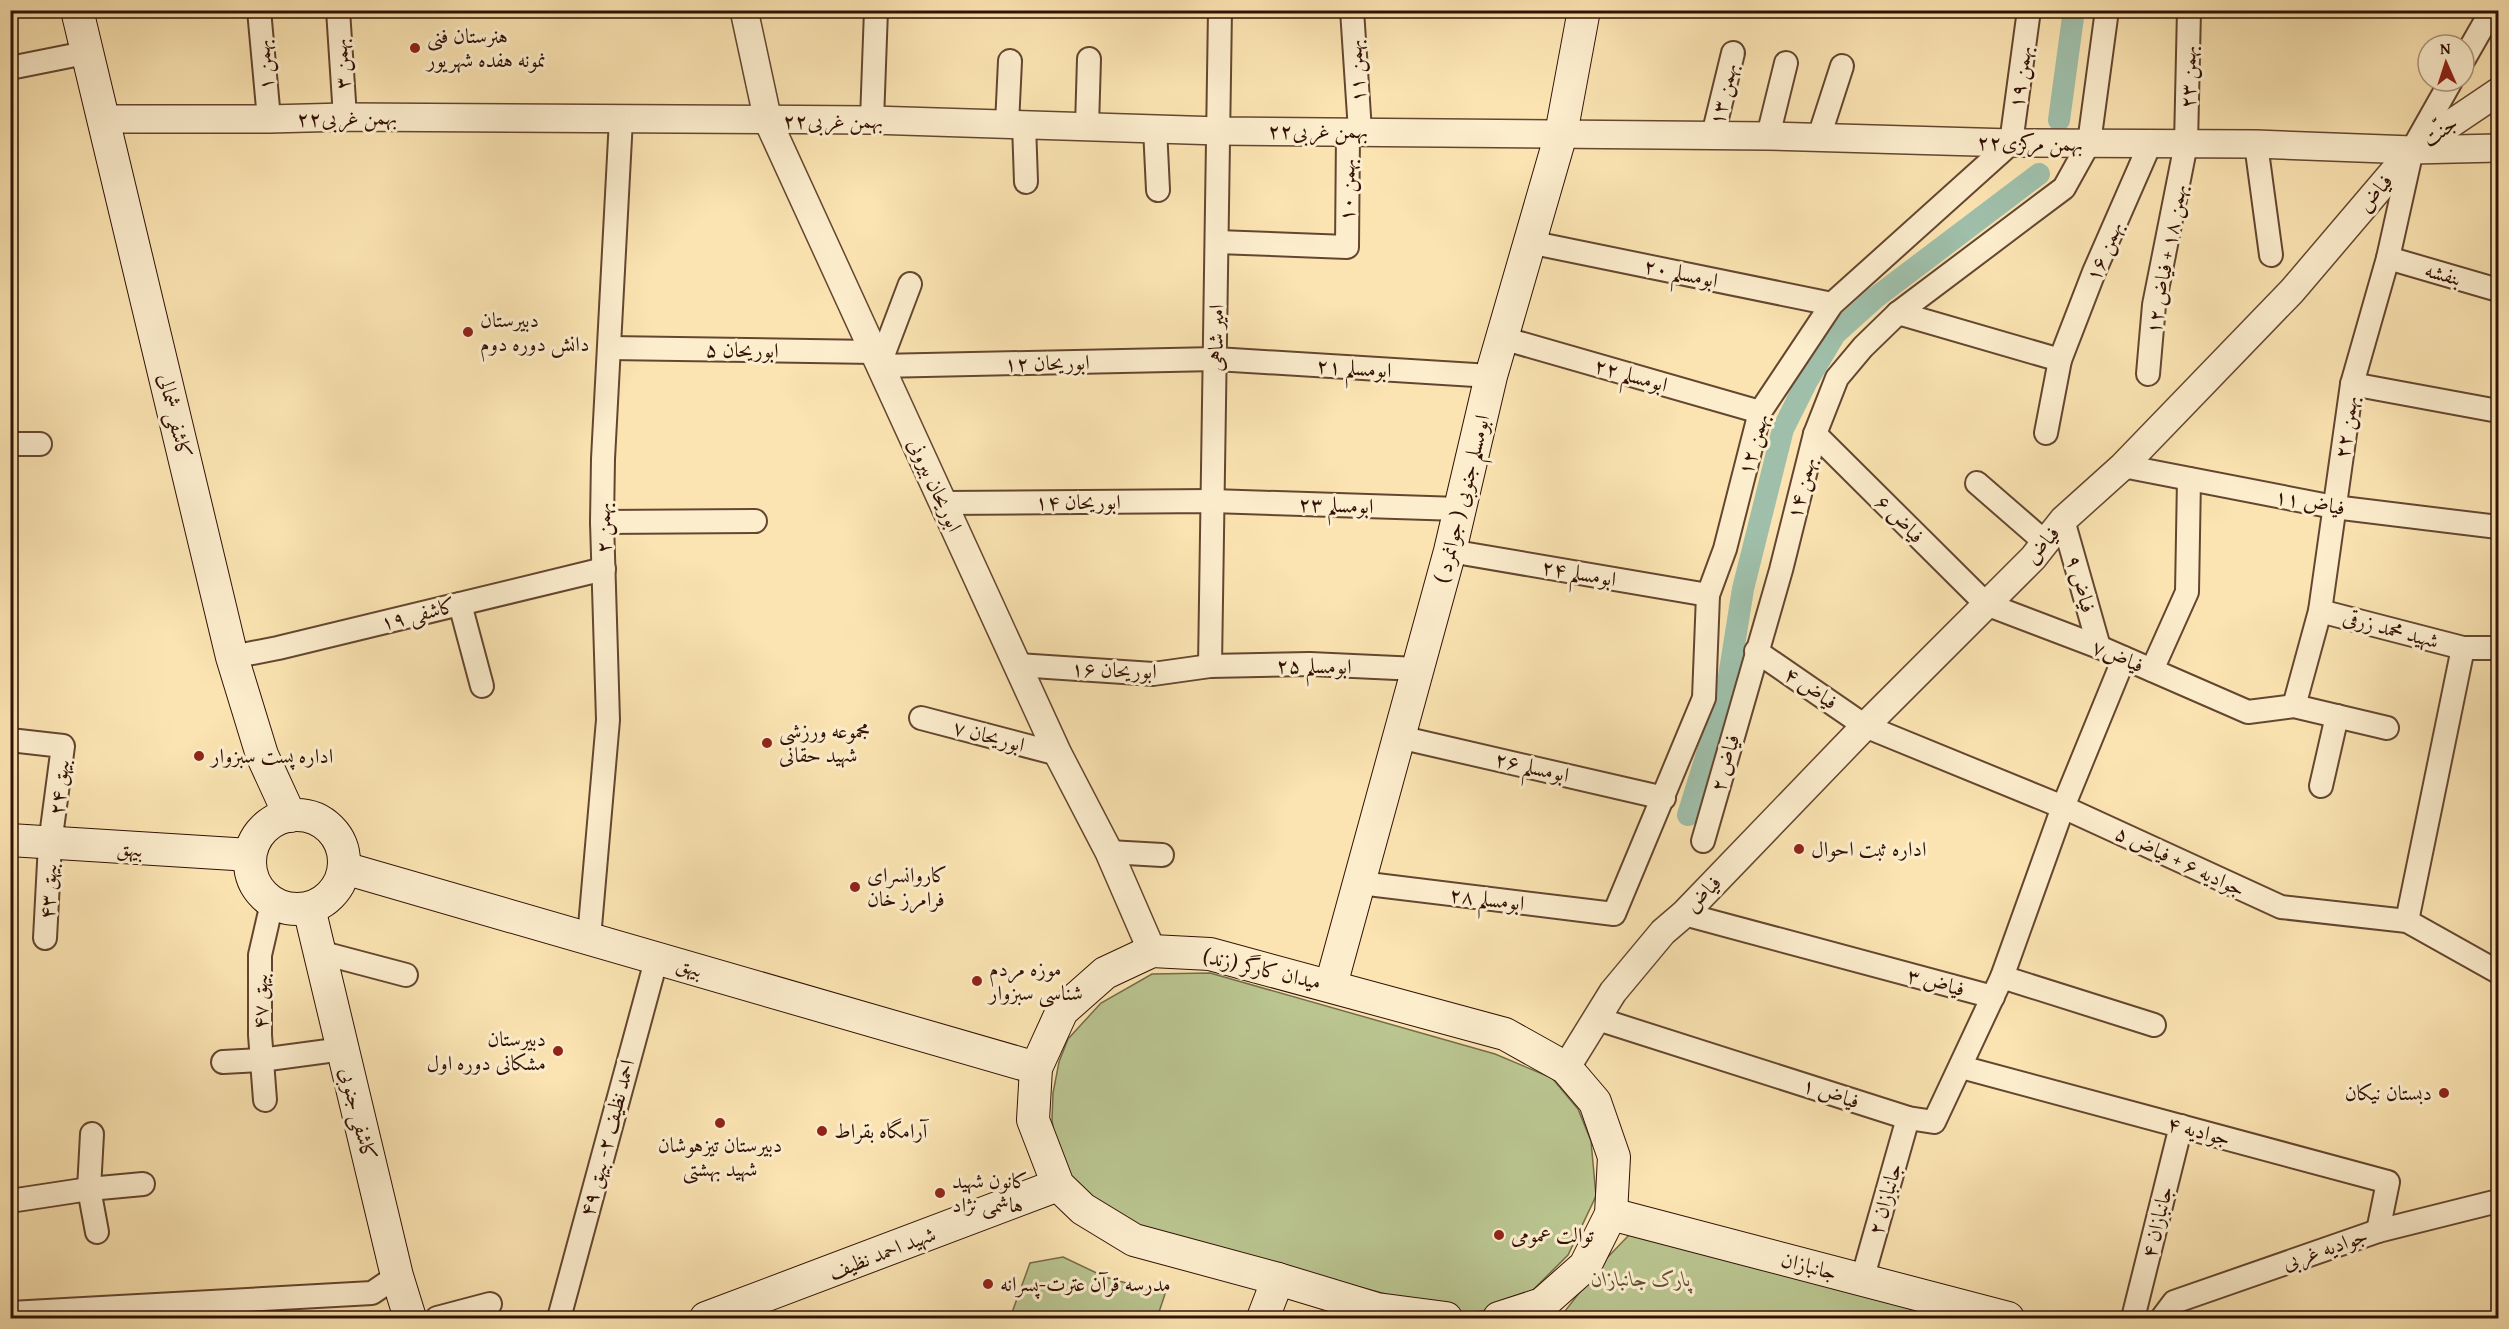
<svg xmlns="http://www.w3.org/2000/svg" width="2509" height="1329" viewBox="0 0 2509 1329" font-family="'Gentium Book Plus',Amiri,serif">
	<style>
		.green { fill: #bac590; stroke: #766b4a; stroke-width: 1.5 }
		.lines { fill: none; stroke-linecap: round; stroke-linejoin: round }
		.canal { stroke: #9fbfaa; stroke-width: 22 }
		.minor-casing { stroke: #644630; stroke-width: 26 }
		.tertiary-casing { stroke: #644630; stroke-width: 30 }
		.secondary-casing { stroke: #311105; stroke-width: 34 }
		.minor { stroke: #fcedcd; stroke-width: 22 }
		.tertiary { stroke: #fcedcd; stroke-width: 27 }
		.secondary { stroke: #fcedcd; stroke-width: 32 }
		.poi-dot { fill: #8f2418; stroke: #fcedcd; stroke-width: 2 }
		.labels { text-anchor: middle; stroke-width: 6; stroke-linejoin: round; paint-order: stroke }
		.poi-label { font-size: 21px; fill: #311105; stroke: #fcedcd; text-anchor: start }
		.street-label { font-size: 21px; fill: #311105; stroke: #fcedcd }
		.park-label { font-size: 21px; font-style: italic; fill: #615036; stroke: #fcedcd }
	</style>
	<rect width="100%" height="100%" fill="#fbe4b2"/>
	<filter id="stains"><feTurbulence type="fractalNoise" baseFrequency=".00333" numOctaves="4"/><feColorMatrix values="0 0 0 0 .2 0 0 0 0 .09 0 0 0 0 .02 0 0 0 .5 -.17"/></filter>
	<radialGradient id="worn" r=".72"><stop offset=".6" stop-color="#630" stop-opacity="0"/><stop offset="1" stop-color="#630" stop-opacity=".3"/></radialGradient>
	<!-- green -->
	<g class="green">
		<polygon points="1210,973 1495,1054 1552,1078 1578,1109 1591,1141 1596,1196 1568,1255 1529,1294 1500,1308 1462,1314 1131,1227 1076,1184 1058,1157 1052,1120 1053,1093 1059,1062 1068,1039 1101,1003 1152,974"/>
		<polygon points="1629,1235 1970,1318 1568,1318 1565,1311 1606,1259"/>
		<polygon points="1063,1257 1105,1277 1165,1294 1157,1318 1010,1318 1030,1263"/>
	</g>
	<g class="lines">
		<!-- canal -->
		<g class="canal">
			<polyline points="2059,120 2074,10"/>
			<polyline points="1688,815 1727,689 1743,589 1783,429 1807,381 1835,334 1875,298 2039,174"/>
		</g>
		<defs>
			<g id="minor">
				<polyline points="259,10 269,119"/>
				<polyline points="338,10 345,117"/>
				<polyline points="1352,10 1360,131"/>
				<polyline points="2464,59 2492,10"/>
				<polyline points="10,68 85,53"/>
				<polyline points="872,120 876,10"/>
				<polyline points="1007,124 1010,61"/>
				<polyline points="1024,124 1026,182"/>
				<polyline points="1087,126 1089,59"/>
				<polyline points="1155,128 1158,190"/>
				<polyline points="1713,135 1733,53"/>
				<polyline points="1768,136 1786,63"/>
				<polyline points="1819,137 1842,66"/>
				<polyline points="2256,144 2271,255"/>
				<polyline points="1217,242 1347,247 1348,133"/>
				<polyline points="1529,242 1832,304"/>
				<polyline points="2388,258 2498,290"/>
				<polyline points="910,284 879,366 1216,359 1491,376"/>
				<polyline points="1898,313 2060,360"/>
				<polyline points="1502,338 1760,412"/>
				<polyline points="610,348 874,352"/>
				<polyline points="2148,374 2154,305 2186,144 2189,10"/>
				<polyline points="2352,384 2498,411"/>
				<polyline points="2046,433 2060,360 2094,272 2150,144"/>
				<polyline points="1815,434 1986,604 2099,647 2248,712 2294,706 2387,728"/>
				<polyline points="10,444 40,444"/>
				<polyline points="2123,466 2334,507 2498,527"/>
				<polyline points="1977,483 2046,543"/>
				<polyline points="944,503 1212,501 1459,509"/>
				<polyline points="2063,520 2099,647"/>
				<polyline points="602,522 755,521"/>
				<polyline points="1450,551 1708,595"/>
				<polyline points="460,604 482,686"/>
				<polyline points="2320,611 2463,648 2498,648"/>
				<polyline points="1756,651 1865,726 2063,807 2281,907 2407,921 2498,972"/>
				<polyline points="232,657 278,648 604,569"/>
				<polyline points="1018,665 1153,674 1210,666 1310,664 1418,669"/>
				<polyline points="1210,666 1220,10"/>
				<polyline points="2152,670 2187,592 2189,479"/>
				<polyline points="2294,706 2320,611 2352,384 2388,258 2412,150 2451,81"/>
				<polyline points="921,718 1058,754"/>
				<polyline points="1399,737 1664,798"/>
				<polyline points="10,740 63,746 50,844 45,938"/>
				<polyline points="2321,786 2337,716"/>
				<polyline points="1703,841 1781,570 1815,434 1837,378 1863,347 1898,313 2064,188 2089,143 2107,10"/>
				<polyline points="1109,852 1162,855"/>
				<polyline points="1360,883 1614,914 1704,698 1708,595 1725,549 1760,412 1832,304 2011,143 2029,10"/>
				<polyline points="1684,914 1993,997"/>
				<polyline points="2407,921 2463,648"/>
				<polyline points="589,938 608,720 602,522 603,459 621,119"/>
				<polyline points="319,952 406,975"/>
				<polyline points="2002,977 2154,1025"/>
				<polyline points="1598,1019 1908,1118 1934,1122 2002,977 2063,807 2124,658"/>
				<polyline points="223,1062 261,1060 343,1049"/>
				<polyline points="1961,1067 2388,1182 2378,1231"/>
				<polyline points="265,1100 260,1035 260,955 272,903"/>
				<polyline points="92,1134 89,1189 97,1232"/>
				<polyline points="10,1201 89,1189 143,1184"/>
				<polyline points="1862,1280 1908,1118"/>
				<polyline points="10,1313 372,1293 397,1276"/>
				<polyline points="437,1318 490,1304"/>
				<polyline points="559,1318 657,957"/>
				<polyline points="2133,1318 2181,1126"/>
				<polyline points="2162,1318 2174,1302 2378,1231 2498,1201"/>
			</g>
			<g id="tertiary">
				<polyline points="744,10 768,121 1058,754 1109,852 1152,951"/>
				<polyline points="104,119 269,119 345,117 872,120 1219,131 1768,136 2011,143 2256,144 2412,150 2498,148"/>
				<polyline points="1566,1068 1613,992 1663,932 1684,914 1865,726 2033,558 2063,520 2123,466 2292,291 2412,150 2498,92"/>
			</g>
			<g id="secondary">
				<polyline points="77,10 232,657 262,755 290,816"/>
				<circle cx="297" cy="862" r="47"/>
				<polyline points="10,840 250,855"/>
				<polyline points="344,868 1036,1068"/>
				<polyline points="309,908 397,1276 410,1318"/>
				<polyline points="1331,985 1450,551 1491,376 1561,134 1584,10"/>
				<polyline points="1611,1214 2008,1318"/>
				<polyline points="706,1318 1058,1185"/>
				<polyline points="1263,1318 1278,1279"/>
				<polyline points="1446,1318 1377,1309 1278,1279 1134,1240 1083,1209 1058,1185 1033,1120 1036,1068 1062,1011 1105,973 1152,951 1210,954 1505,1034 1566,1068 1595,1102 1614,1157 1611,1214 1585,1266 1542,1304 1499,1318"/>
			</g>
		</defs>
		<!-- minor casing -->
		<use href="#minor" class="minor-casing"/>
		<!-- tertiary casing -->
		<use href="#tertiary" class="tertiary-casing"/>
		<!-- secondary casing -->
		<use href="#secondary" class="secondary-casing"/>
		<!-- minor -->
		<use href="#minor" class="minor"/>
		<!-- tertiary -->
		<use href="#tertiary" class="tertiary"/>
		<!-- secondary -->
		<use href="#secondary" class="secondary"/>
	</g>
	<!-- markers -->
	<g class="poi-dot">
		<circle cx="415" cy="48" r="6"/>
		<circle cx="468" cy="332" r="6"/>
		<circle cx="767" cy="743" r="6"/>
		<circle cx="199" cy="756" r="6"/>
		<circle cx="1799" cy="849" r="6"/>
		<circle cx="855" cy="887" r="6"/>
		<circle cx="977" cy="981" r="6"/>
		<circle cx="558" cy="1051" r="6"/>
		<circle cx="2444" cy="1093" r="6"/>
		<circle cx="720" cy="1123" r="6"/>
		<circle cx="822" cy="1131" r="6"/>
		<circle cx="940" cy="1193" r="6"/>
		<circle cx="1499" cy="1235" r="6"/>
		<circle cx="988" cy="1284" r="6"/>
	</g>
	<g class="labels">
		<!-- poi labels -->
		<g class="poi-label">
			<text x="427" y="43">هنرستان فنی<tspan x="427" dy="24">نمونه هفده شهریور</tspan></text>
			<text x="480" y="327">دبیرستان<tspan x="480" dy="24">دانش دوره دوم</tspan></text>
			<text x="779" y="738">مجموعه ورزشی<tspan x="779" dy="24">شهید حقانی</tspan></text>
			<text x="211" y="763">اداره پست سبزوار</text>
			<text x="1811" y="856">اداره ثبت احوال</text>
			<text x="867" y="882">کاروانسرای<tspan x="867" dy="24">فرامرز خان</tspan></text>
			<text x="989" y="976">موزه مردم<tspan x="989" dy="24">شناسی سبزوار</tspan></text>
			<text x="546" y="1046" text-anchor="end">دبیرستان<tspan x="546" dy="24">مشکانی دوره اول</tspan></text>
			<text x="2432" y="1100" text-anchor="end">دبستان نیکان</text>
			<text x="834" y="1138">آرامگاه بقراط</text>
			<text x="720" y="1152" text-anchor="middle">دبیرستان تیزهوشان<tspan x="720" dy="24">شهید بهشتی</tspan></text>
			<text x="952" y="1188">کانون شهید<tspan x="952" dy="24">هاشمی نژاد</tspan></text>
			<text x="1511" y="1242">توالت عمومی</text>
			<text x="1000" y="1291">مدرسه قرآن عترت-پسرانه</text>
		</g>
		<!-- street labels -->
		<g class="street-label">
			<text transform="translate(341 64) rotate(-94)" y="7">بهمن ۳</text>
			<text transform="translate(264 65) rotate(-95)" y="7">بهمن ۱</text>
			<text transform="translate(1356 71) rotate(-94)" y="7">بهمن ۱۱</text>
			<text transform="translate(2020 77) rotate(-82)" y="7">بهمن ۱۹</text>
			<text transform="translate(2188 77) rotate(-89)" y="7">بهمن ۲۳</text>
			<text transform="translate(1723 94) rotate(-77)" y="7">بهمن ۱۳</text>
			<text transform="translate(347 118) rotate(-1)" y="7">۲۲بهمن غربی</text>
			<text x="833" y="128">۲۲بهمن غربی</text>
			<text x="1318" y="138">۲۲بهمن غربی</text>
			<text transform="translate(2440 131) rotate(-34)" y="7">جنّت</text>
			<text transform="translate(2030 143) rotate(1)" y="7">۲۲بهمن مرکزی</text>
			<text transform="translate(1347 190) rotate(-89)" y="7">بهمن ۱۰</text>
			<text transform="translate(2375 193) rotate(-50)" y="7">فیاض</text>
			<text transform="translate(2104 251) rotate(-67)" y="7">بهمن ۱۶</text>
			<text transform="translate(2166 259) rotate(-80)" y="7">بهمن ۱۸ + فیاض ۱۲</text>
			<text transform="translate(1681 273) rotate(12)" y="7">ابومسلم ۲۰</text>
			<text transform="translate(2443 274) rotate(16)" y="7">بنفشه</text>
			<text transform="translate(1216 338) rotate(-89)" y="7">امیر شاهی</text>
			<text transform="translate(742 350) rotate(1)" y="7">ابوریحان ۵</text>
			<text transform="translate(1047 363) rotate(-1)" y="7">ابوریحان ۱۲</text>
			<text transform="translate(1354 368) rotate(4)" y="7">ابومسلم ۲۱</text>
			<text transform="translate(1631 375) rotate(16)" y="7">ابومسلم ۲۲</text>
			<text transform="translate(175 416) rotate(77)" y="7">کاشفی شمالی</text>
			<text transform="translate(2346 427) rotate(-82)" y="7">بهمن ۲۲</text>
			<text transform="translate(1753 444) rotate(-74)" y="7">بهمن ۱۲</text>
			<text transform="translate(935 485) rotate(65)" y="7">ابوریحان بیرونی</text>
			<text transform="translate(1801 488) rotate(-76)" y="7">بهمن ۱۴</text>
			<text transform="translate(1462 499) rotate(-76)" y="7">ابومسلم جنوبی ( جوانمرد )</text>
			<text x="1078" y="509">ابوریحان ۱۴</text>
			<text transform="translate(2310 502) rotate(10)" y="7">فیاض ۱۱</text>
			<text transform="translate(1336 505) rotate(2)" y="7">ابومسلم ۲۳</text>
			<text transform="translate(1900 519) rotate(45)" y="7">فیاض ۶</text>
			<text transform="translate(603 528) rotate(-91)" y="7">بهمن ۲</text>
			<text transform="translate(2042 545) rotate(-50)" y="7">فیاض</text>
			<text transform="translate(1579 573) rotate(10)" y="7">ابومسلم ۲۴</text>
			<text transform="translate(2081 584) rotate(74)" y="7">فیاض ۹</text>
			<text transform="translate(418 614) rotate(-14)" y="7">کاشفی ۱۹</text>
			<text transform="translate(2391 629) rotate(15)" y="7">شهید محمد زرقی</text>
			<text transform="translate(2118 656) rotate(23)" y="7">فیاض۷</text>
			<text transform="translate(1314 666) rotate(1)" y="7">ابومسلم ۲۵</text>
			<text transform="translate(1114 670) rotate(2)" y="7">ابوریحان ۱۶</text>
			<text transform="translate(1811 688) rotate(34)" y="7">فیاض ۴</text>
			<text transform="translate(989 736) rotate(15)" y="7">ابوریحان ۷</text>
			<text transform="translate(1725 763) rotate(-74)" y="7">فیاض ۲</text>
			<text transform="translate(1532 767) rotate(13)" y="7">ابومسلم ۲۶</text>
			<text transform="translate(59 787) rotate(-84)" y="7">بیهق ۲۴</text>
			<text transform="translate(130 849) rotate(3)" y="7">بیهق</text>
			<text transform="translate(2180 861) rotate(25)" y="7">جوادیه ۶ + فیاض ۵</text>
			<text transform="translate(48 891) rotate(-87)" y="7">بیهق ۴۳</text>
			<text transform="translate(1703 894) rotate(-46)" y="7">فیاض</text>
			<text transform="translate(1487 899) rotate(7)" y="7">ابومسلم ۲۸</text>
			<text transform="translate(690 967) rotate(17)" y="7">بیهق</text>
			<text transform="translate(1262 969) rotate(13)" y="7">میدان کارگر (زند)</text>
			<text transform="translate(1936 982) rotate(15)" y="7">فیاض ۳</text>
			<text transform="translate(260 1001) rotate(-90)" y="7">بیهق ۴۷</text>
			<text transform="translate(1831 1093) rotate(18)" y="7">فیاض ۱</text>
			<text transform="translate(358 1114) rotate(76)" y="7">کاشفی جنوبی</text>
			<text transform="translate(2199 1131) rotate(15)" y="7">جوادیه ۴</text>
			<text transform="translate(607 1138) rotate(-75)" y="7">احمد نظیف ۲- بیهق ۴۹</text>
			<text transform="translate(1885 1199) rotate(-74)" y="7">جانبازان ۲</text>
			<text transform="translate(2157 1222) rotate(-76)" y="7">جانبازان ۴</text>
			<text transform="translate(2325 1249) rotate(-19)" y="7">جوادیه غربی</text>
			<text transform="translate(882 1253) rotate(-21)" y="7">شهید احمد نظیف</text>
			<text transform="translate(1809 1266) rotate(15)" y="7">جانبازان</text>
		</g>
		<!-- park labels -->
		<g class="park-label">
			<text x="1641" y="1286">پارک جانبازان</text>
		</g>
	</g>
	<!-- margin -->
	<rect width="2509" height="1329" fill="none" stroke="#fbe4b2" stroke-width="36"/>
	<rect x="12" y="12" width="2485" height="1305" fill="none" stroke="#311105" stroke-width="3"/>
	<rect x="18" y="18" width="2473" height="1293" fill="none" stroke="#311105" stroke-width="1.5"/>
	<!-- north arrow -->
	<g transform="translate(2446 63) rotate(357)"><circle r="28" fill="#fcedcd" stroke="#ab957d" stroke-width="1.5"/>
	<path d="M0-4.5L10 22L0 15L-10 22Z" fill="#8f2418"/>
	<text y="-9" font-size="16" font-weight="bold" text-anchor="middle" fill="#311105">N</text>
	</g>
	<rect width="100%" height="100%" filter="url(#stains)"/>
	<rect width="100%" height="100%" fill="url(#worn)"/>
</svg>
